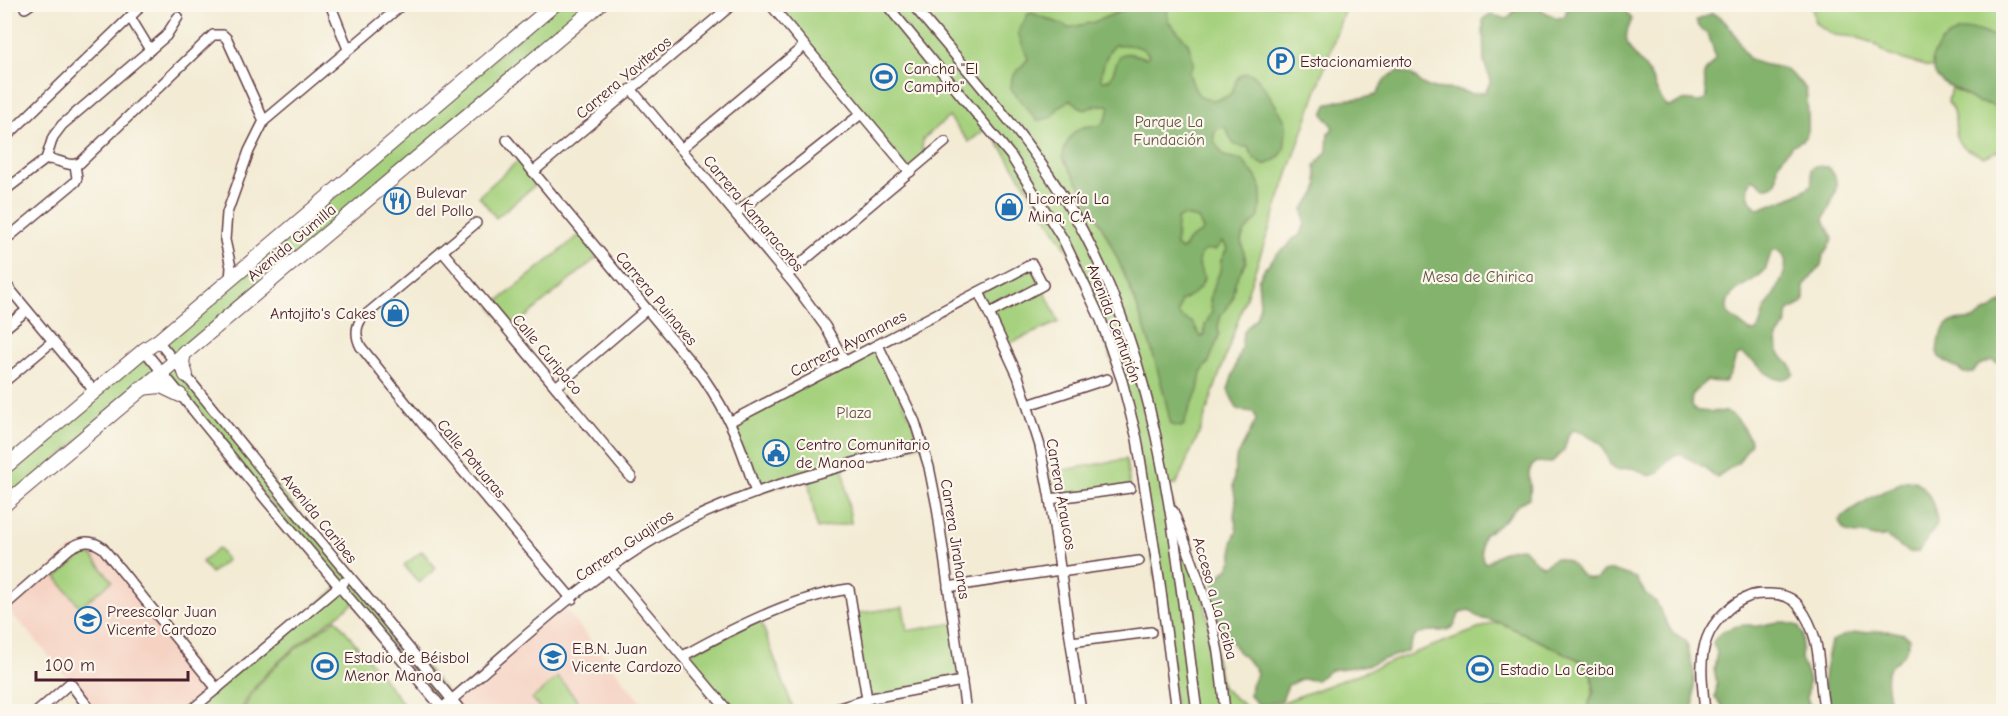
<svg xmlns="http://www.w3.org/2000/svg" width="2008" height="716" viewBox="0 0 2008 716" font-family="'Comic Neue',sans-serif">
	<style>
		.built { fill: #f5d2c2 }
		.green { fill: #a6d17e; stroke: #787854; stroke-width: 1.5 }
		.forest { fill: #84b36d; stroke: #67694c; stroke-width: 1.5; fill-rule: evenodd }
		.water { fill: #45a9c5; stroke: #486478; stroke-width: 1.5 }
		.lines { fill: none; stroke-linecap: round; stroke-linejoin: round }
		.minor-casing { stroke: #633e44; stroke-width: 12 }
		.secondary-casing { stroke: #633e44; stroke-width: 16 }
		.minor { stroke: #fff; stroke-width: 9 }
		.secondary { stroke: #fff; stroke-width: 14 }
		.labels { text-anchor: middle; stroke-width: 4.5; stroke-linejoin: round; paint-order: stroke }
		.poi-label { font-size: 16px; fill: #4a1f2b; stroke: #fbf7ec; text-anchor: start }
		.street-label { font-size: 16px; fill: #4a1f2b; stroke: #fbf7ec }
		.park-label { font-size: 16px; fill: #665444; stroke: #fbf7ec }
	</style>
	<rect width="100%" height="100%" fill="#fbf7ec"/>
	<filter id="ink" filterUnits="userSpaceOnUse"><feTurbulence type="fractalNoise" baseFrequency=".0167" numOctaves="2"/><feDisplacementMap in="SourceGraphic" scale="12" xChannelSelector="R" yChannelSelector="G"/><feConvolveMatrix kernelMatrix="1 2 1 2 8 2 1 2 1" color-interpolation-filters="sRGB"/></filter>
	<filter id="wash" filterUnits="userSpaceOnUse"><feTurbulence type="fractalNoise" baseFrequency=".008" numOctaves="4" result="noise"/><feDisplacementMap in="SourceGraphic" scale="24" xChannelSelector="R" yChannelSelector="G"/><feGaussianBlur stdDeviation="1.35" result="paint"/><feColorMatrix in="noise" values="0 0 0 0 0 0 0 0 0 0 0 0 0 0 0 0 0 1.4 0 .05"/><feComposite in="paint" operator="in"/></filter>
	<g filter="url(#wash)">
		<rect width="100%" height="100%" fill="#f3ebd4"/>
		<!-- built -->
		<g class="built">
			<polygon points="95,544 215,688 187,711 94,711 29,632 5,608 71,549"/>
			<polygon points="563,606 648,711 462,711 452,699"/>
		</g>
		<!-- green -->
		<g class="green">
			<polygon points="557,5 598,5 174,359 160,341"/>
			<polygon points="771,5 1346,5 1200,431 1176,485 1166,485 1202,592 1222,687 1251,711 1176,711 1130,409 1076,263 988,127 969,142 949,117 923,139 922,149 927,156 910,171"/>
			<path d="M1812,5H2003V40L1957,32C1946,42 1929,50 1933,67H1928L1888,55L1873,43L1856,37L1834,35L1815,23Z"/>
			<path d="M1951,87L1976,102L1989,104L2003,111V149L1984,157C1938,140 1967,131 1948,101Z"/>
			<polygon points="521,158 540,181 496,218 479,196"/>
			<polygon points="582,233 600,255 510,330 491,307"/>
			<polygon points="1032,264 1059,322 1005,345 979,292"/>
			<polygon points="878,345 922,444 756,493 731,421"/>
			<polygon points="144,354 159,372 5,504 5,473"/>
			<path d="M174,361L462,711H445L354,603C320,629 256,670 241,711H189L340,586L161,372Z"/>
			<polygon points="1126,459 1130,487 1050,498 1046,473"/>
			<polygon points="843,468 851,523 817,529 808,478"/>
			<polygon points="218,548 227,560 211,573 202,562"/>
			<polygon points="88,551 112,581 80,607 56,577"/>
			<polygon points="422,551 436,568 419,583 404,565"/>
			<polygon points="903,607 907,631 954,623 962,681 867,699 853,614"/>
			<path d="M336,619L409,711H243C260,671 302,644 336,619Z"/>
			<polygon points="760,619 794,711 729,711 683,656"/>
			<path d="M1494,623H1501L1581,661C1598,676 1594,693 1586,711L1257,712Z"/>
			<polygon points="558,677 586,711 542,711 532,699"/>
		</g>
		<!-- forest -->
		<g class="forest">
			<path d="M1138,4L1167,5L1168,21L1188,43L1194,62L1189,73C1195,90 1197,103 1219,99C1223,98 1228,97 1231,93C1236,88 1234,78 1242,74C1246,72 1252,74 1255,76C1260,80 1283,115 1285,122C1288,129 1285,134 1285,140C1285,156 1277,160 1264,165L1255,160L1248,147C1228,147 1234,141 1225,127L1218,128C1208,139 1218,146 1224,156L1242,160L1256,177L1262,190L1259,217L1245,232L1241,240L1246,262L1235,282L1232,300L1221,315L1218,327L1219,336L1209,362L1201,373L1198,391L1188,412L1184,425L1181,427L1171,425C1151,329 1116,241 1063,158C1063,148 1071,132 1081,128C1087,125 1094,127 1101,125L1106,119L1110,107L1108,105L1094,106L1085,110C1078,108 1076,101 1070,100L1059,107L1052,117L1037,121L1011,89L1012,77L1028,59L1018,33L1028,14L1032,13L1064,25L1068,28L1094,22ZM1114,45C1125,44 1143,45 1149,55L1146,58C1113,46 1121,59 1110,79L1103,81L1101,79C1102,68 1106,54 1114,45ZM1183,216L1198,219L1203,230C1200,236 1193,235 1189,240C1185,245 1186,248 1181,250L1176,246L1177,219ZM1222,242L1224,243L1227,249L1221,260L1220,271L1211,293L1210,300L1212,312L1205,325L1204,335L1201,337L1193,323L1181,317L1178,313L1181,301C1191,295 1201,291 1204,278C1197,265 1195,247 1215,250Z"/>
			<path d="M1517,4L1536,5L1545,12L1557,18L1565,16L1568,5H1619L1632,19C1629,27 1625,33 1627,42C1630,54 1640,60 1647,70C1655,81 1658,100 1668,107C1674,106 1677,102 1682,101C1692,98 1698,107 1707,98L1704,74L1715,59C1714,51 1711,39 1706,33C1701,28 1698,27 1696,21L1712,13C1724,19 1731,26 1737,38C1741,45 1742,52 1749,58C1766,71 1780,59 1797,80C1801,83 1804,85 1806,90C1807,95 1809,127 1808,131C1805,141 1799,141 1792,146C1788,150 1783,156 1780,161C1773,169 1784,184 1768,187C1761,188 1758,181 1752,179C1743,186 1749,204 1759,209C1769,205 1808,193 1812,183C1813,179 1811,173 1811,169L1815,166L1828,167C1846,183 1830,202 1824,220L1833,239L1823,256L1821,265L1804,286V300L1802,304L1788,311L1786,324L1777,337L1778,352L1791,366L1794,374C1769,391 1763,361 1741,354L1736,357L1730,375L1725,382L1706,381L1693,393C1683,422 1719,407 1729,413C1736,416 1749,436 1751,443L1739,462L1717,477C1710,475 1710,472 1705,468C1699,464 1683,455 1677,454C1666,458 1665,467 1657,473C1646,481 1640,467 1630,468C1625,468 1621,470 1616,470L1611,466L1600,443L1583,433L1574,430L1569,433L1564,450L1551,463L1537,462C1521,472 1535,484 1529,498C1514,505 1512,514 1500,524C1496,528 1488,531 1484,535C1480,542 1480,557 1485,563L1489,562C1498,553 1510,548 1523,548C1530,554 1534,563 1543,566L1555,558C1560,559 1565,559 1569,562C1579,570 1580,581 1597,579L1603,572L1612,570L1636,578L1645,593L1656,602L1671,631L1686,641L1694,673V711H1586L1594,691L1593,681L1591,673L1582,661L1501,623L1480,618L1469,610L1460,612C1458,616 1457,622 1454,625C1444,637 1426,625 1414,638C1411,642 1410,647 1408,651L1368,665L1331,670L1316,680L1301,679L1288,685L1282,700L1267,705L1258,704L1250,696L1251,685L1257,674L1255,668L1238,651L1219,624L1212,595L1215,581L1228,568L1233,559L1232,543L1237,530L1234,516L1236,501L1233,486L1236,459L1256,420L1254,412L1239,410L1236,407L1228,390L1241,348L1243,333L1248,326L1256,318L1260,305L1258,280L1265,268L1278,253L1287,247L1293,239L1301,235L1305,223L1303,209L1315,194L1318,185L1315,166L1327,151L1328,133L1332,130V125L1323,114L1327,105C1343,96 1359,101 1376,95L1386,78L1398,71L1412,75L1422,84L1431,88L1458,90L1472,94L1485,92L1490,83V78L1484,62L1483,19L1491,14L1506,19L1510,17ZM1775,249C1801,260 1772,296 1764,311C1760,318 1763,326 1755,332L1750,331L1729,315C1718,290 1755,284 1765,270C1769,263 1768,254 1775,249Z"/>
			<path d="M1970,29C1983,31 1991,37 2003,40V111L1989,104L1976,102L1960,91L1947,85L1936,76L1933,67L1932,58L1941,42L1957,32Z"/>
			<polygon points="2003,301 2003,366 1992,360 1979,365 1973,372 1964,373 1939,357 1937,352 1939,338 1946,325 1954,321 1975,319 1983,313 1992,309"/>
			<path d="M1909,480C1926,481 1937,509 1937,525L1918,552L1909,553L1886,536C1878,539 1875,537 1867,535C1853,532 1845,537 1839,521C1843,511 1896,484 1909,480Z"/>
			<path d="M1782,622L1798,626L1803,635L1801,659L1809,680L1807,698L1812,711H1728L1715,698L1717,684L1714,669L1717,652L1713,643C1718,631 1737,624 1750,625C1754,626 1755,627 1759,626C1767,624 1774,622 1782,622Z"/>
			<path d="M1890,631L1904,634L1909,638C1908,661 1889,661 1887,673C1884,686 1891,699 1890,711H1833C1817,691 1826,665 1831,642C1847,630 1871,632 1890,631Z"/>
		</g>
		<!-- water -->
		<path class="water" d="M1032,5H1069C1056,12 1044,13 1032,5Z"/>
	</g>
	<g filter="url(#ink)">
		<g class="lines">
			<defs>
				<g id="minor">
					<polyline points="330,4 348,49"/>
					<polyline points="770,4 910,172"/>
					<polyline points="886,4 1011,156 1064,241 1101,320 1122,381 1137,439 1160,584 1177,712"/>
					<path d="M912,4C974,79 1041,150 1086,237C1164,385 1175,548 1197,712"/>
					<polyline points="25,8 31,4"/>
					<polyline points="130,17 150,50"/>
					<polyline points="631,89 794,284 825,326 845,362"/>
					<polyline points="4,139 130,17 137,10 138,4"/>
					<path d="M507,140L703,377C730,416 742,448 756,493"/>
					<polyline points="681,149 804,46"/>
					<polyline points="46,159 53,137 62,125 166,36 178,17"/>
					<polyline points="533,172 733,4"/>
					<path d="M4,191L46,159C59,158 66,168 80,163L213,35H223L227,39L264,121"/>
					<polyline points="736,213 861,114"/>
					<path d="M476,223L362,318C355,327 356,338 361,347L422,423L572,599"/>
					<polyline points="4,241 75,182 77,178 75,165"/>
					<polyline points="442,251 631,477"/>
					<polyline points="787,275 945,142"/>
					<polyline points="230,280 231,267 225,240 227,213 249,151 264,121 403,4"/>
					<polyline points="4,282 95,392"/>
					<polyline points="979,292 1018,376 1040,446 1050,499 1081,712"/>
					<polyline points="4,329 27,310"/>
					<polyline points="158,341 288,502 462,712"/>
					<polyline points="878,345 915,422 929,467 937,507 966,712"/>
					<polyline points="144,350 267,501 444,710"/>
					<polyline points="4,382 53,341"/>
					<polyline points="556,387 647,309"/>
					<polyline points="1028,405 1107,379"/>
					<polyline points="731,421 1032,264 1043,285 990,313"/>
					<polyline points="1050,499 1130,488"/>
					<path d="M1173,511C1191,557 1209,604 1218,652C1221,672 1223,692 1225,712"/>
					<polyline points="610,570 729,712"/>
					<polyline points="1060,572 1139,561"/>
					<polyline points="948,587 1060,570"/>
					<path d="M4,606L70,548C82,541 91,539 103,548L217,689"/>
					<polyline points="1071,642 1151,632"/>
					<path d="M683,656C729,630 797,596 849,589L867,699"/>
					<path d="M442,708C515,647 585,577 668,531C747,488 837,468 922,444"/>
					<polyline points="37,712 70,683 92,712"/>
					<polyline points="189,712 344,582"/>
					<polyline points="826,712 872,698 962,681"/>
					<path d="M1705,712C1703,688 1698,661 1707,638C1713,622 1731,603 1748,597C1755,593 1762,594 1770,594C1782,594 1792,597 1799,606C1825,641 1816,672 1825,712"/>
				</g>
				<g id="secondary">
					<polyline points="184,352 182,363 186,375"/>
					<polyline points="141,388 161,386 180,395"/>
					<polyline points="4,468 144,350 158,341 555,4"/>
					<polyline points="4,505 600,4"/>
				</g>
			</defs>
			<!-- minor casing -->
			<use href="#minor" class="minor-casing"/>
			<!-- secondary casing -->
			<use href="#secondary" class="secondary-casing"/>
			<!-- minor -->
			<use href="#minor" class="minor"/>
			<!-- secondary -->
			<use href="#secondary" class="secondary"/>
		</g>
	</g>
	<!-- icons -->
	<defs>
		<symbol id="parking-ring" viewBox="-11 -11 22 22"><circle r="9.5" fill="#fbf7ec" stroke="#1f6fb2" stroke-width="1.5"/><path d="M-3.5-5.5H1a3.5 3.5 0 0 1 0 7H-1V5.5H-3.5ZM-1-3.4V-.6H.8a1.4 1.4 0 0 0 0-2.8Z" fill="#1f6fb2"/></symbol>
		<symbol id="stadium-ring" viewBox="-11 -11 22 22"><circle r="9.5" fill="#fbf7ec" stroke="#1f6fb2" stroke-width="1.5"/><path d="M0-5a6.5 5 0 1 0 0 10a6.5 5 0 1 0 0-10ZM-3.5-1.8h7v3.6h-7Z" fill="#1f6fb2"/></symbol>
		<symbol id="restaurant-ring" viewBox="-11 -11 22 22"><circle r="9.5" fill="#fbf7ec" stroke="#1f6fb2" stroke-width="1.5"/><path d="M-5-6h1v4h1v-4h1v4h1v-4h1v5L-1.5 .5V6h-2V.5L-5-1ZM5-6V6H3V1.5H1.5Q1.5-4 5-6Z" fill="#1f6fb2"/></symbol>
		<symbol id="shop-ring" viewBox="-11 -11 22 22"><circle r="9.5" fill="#fbf7ec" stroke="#1f6fb2" stroke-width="1.5"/><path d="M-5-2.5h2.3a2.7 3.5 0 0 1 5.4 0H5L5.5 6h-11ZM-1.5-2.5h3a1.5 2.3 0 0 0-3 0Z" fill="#1f6fb2"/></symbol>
		<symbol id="civic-ring" viewBox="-11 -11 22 22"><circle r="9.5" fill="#fbf7ec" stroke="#1f6fb2" stroke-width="1.5"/><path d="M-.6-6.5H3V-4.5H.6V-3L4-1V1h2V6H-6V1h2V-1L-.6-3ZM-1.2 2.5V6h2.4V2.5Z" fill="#1f6fb2"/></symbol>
		<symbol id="school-ring" viewBox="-11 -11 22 22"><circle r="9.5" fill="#fbf7ec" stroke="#1f6fb2" stroke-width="1.5"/><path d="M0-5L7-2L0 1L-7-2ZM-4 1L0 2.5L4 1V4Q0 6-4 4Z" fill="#1f6fb2"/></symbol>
	</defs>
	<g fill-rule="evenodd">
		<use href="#parking-ring" x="1266" y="46" width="30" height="30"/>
		<use href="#stadium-ring" x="869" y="62" width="30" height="30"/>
		<use href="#restaurant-ring" x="382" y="186" width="30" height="30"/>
		<use href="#shop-ring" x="994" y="192" width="30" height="30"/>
		<use href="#shop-ring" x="380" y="298" width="30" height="30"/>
		<use href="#civic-ring" x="761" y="438" width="30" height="30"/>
		<use href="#school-ring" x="73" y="605" width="30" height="30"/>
		<use href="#school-ring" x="538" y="642" width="30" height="30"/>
		<use href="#stadium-ring" x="310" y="651" width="30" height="30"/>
		<use href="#stadium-ring" x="1465" y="654" width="30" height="30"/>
	</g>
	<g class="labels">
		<!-- poi labels -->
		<g class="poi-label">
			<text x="1300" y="67">Estacionamiento</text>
			<text x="904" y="74">Cancha "El<tspan x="904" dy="18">Campito"</tspan></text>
			<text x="416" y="198">Bulevar<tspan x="416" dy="18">del Pollo</tspan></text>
			<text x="1028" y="204">Licorería La<tspan x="1028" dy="18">Mina, C.A.</tspan></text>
			<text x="376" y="319" text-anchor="end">Antojito's Cakes</text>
			<text x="796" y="450">Centro Comunitario<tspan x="796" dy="18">de Manoa</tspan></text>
			<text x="107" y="617">Preescolar Juan<tspan x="107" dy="18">Vicente Cardozo</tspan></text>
			<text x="572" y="654">E.B.N. Juan<tspan x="572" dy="18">Vicente Cardozo</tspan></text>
			<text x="344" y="663">Estadio de Béisbol<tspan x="344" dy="18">Menor Manoa</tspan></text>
			<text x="1500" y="675">Estadio La Ceiba</text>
		</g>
		<!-- street labels -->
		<g class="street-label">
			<text transform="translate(623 77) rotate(-40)" y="6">Carrera Yaviteros</text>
			<text transform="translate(754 213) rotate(50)" y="6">Carrera Kamaracotos</text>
			<text transform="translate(291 242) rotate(-40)" y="6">Avenida Gumilla</text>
			<text transform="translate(657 298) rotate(50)" y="6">Carrera Puinaves</text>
			<text transform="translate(1115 323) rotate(69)" y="6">Avenida Centurión</text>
			<text transform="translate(848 343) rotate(-27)" y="6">Carrera Ayamanes</text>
			<text transform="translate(548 354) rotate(50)" y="6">Calle Curipaco</text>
			<text transform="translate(472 458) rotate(50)" y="6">Calle Potuaras</text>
			<text transform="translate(1062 494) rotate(80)" y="6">Carrera Araucos</text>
			<text transform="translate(320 518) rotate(51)" y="6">Avenida Caribes</text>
			<text transform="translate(956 539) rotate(81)" y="6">Carrera Jiraharas</text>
			<text transform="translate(624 545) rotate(-34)" y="6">Carrera Guajiros</text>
			<text transform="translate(1216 598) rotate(74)" y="6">Acceso a La Ceiba</text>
		</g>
		<!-- park labels -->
		<g class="park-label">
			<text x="1169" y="127">Parque La<tspan x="1169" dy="18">Fundación</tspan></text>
			<text x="1478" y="282">Mesa de Chirica</text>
			<text x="854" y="418">Plaza</text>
		</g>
	</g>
	<!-- margin -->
	<rect width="2008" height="716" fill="none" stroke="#fbf7ec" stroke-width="24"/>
	<!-- scale -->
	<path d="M36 671v9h152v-9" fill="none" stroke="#4a1f2b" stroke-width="3"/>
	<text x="45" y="671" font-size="18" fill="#4a1f2b" stroke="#fbf7ec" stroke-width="4.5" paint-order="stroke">100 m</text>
</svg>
